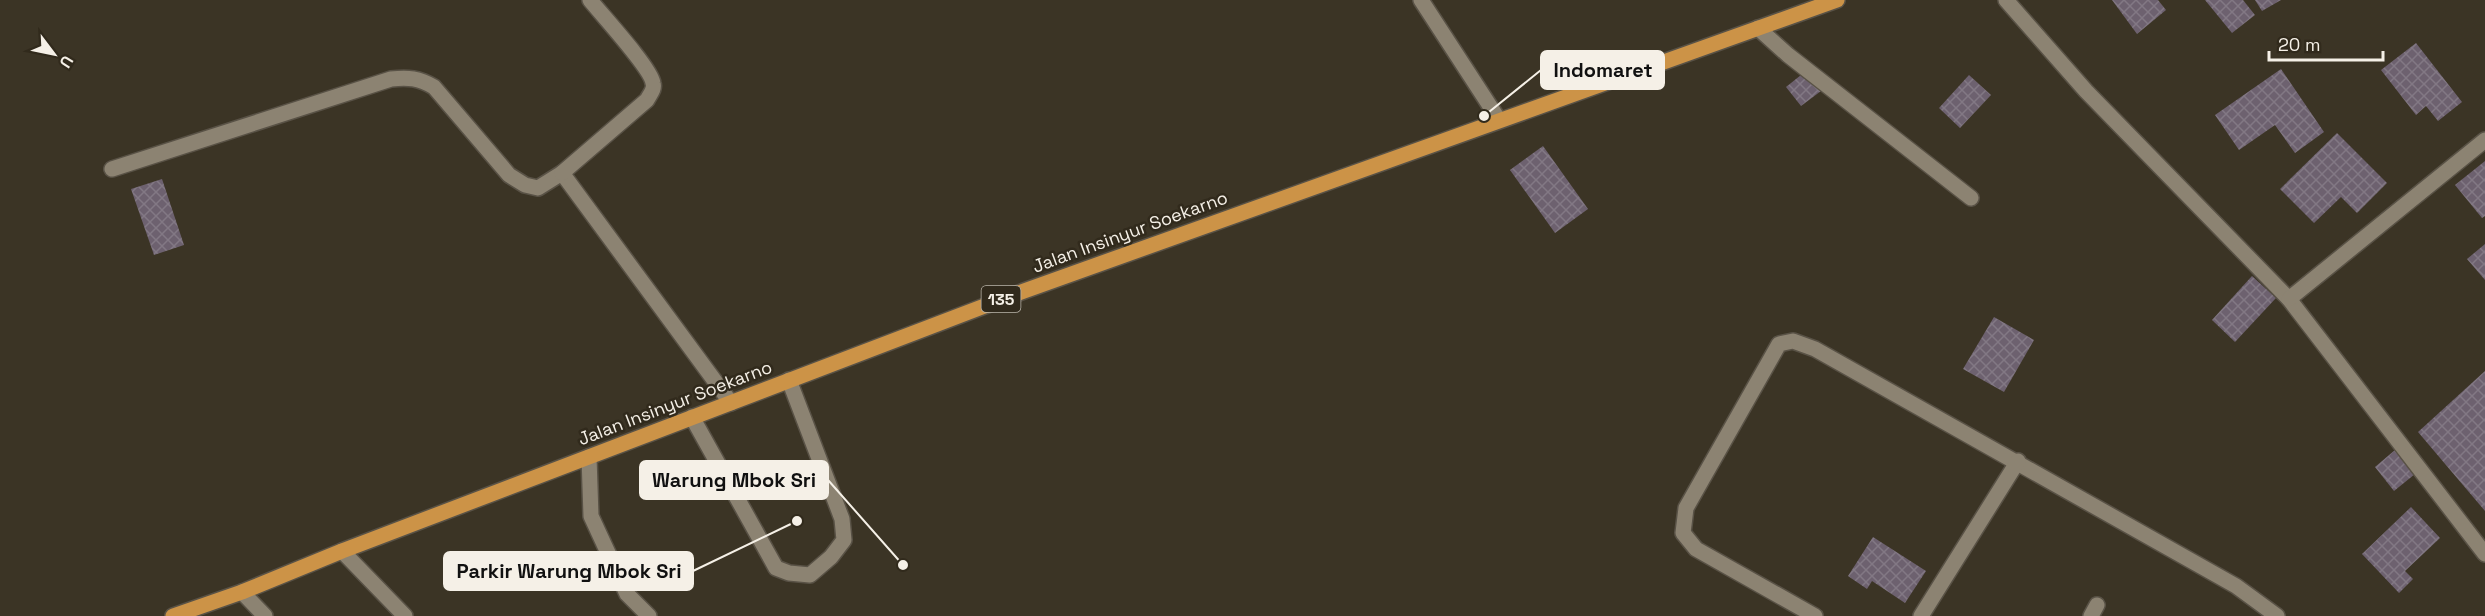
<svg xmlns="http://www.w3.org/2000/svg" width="2485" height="616" viewBox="0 0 2485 616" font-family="'Space Grotesk',sans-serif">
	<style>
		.building { fill: url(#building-cross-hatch) }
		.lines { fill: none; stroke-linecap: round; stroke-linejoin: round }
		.minor-casing { stroke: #595246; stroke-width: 18 }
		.major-casing { stroke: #595246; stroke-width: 18 }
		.minor { stroke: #8c8372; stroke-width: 15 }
		.major { stroke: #cc9347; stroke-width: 15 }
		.labels { text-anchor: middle; stroke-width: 5; stroke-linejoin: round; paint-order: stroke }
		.shield { fill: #312a1c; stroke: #bab5aa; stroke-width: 1.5 }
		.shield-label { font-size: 16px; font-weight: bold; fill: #f5f0e7 }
		.street-label { font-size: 18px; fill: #f5f0e7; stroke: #312a1c }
		.leader { fill: none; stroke: #f5f0e7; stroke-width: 2 }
		.callout-dot { fill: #f5f0e7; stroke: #312a1c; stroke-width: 2 }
		.callout { fill: #f5f0e7; stroke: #f5f0e7; stroke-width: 2 }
		.callout-label { font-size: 20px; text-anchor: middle; font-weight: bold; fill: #111 }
	</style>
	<defs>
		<pattern id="building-cross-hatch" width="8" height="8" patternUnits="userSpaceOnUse" patternTransform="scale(1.5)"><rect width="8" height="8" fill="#6d616f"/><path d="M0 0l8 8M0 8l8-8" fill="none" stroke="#827884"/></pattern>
	</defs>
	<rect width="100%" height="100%" fill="#3b3425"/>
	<!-- building -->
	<g class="building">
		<polygon points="2112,0 2158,0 2166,10 2137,34"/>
		<polygon points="2205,0 2243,0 2255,15 2232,33"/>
		<polygon points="2255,0 2281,0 2262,11"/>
		<polygon points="2416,43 2462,102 2438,121 2426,106 2416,115 2381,70"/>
		<polygon points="2281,69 2324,132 2295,153 2275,125 2239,150 2215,115"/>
		<polygon points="1806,71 1821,91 1801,106 1786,87"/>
		<polygon points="1969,75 1991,95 1960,128 1939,108"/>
		<polygon points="2337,133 2387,183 2357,213 2341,197 2314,223 2280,189"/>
		<polygon points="1543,146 1588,209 1555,233 1510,170"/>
		<polygon points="2485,161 2485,216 2482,218 2455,185"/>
		<polygon points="162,179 184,245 154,255 131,189"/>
		<polygon points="2485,244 2485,280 2467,259"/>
		<polygon points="2252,276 2276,298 2235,342 2212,320"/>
		<polygon points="1994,317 2034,340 2004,392 1963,369"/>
		<polygon points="2485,371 2485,511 2418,432"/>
		<polygon points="2395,450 2415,474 2394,491 2375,467"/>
		<polygon points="2411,507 2440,538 2405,571 2413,579 2399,593 2362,554"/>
		<polygon points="1873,537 1926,571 1905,603 1872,581 1867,589 1848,576"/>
	</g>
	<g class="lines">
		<defs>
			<g id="minor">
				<polyline points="1421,0 1499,120"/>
				<polyline points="2006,0 2086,91 2289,299 2485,554"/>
				<polyline points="1758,28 1788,55 1971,198"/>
				<path d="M112,169L391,79C408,77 419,78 434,87L509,175L525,185L538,188L562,173L731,403"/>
				<path d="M562,173L647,100C650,94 655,89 653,83C651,68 602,15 590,0"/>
				<polyline points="2289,299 2485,140"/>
				<polyline points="692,417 776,568 789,573 810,575 831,557 844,540 842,519 789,380"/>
				<polyline points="589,457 591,516 627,594 649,616"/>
				<polyline points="342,551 405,616"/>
				<polyline points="242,592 265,616"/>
				<polyline points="1815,616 1696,549 1683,533 1686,508 1779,344 1793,341 1815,349 2236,586 2277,616"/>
				<polyline points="1921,616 2018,461"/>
				<polyline points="2091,616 2097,605"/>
			</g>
			<polyline id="major" points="173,616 242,592 342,551 1024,291 1837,0"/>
		</defs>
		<!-- minor casing -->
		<use href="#minor" class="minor-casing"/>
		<!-- major casing -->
		<use href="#major" class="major-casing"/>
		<!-- minor -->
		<use href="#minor" class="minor"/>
		<!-- major -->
		<use href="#major" class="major"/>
	</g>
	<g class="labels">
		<!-- shield labels -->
		<rect class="shield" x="981.5" y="286" width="39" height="26" rx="4.5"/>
		<g class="shield-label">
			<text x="1001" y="305">135</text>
		</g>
		<!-- street labels -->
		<g class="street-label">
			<text transform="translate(1130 232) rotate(-20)" y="6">Jalan Insinyur Soekarno</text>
			<text transform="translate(675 403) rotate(-21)" y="6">Jalan Insinyur Soekarno</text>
		</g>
	</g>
	<!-- callouts -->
	<path class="leader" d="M1484 116L1541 70M903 565L828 480M797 521L693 571"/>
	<g class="callout-dot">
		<circle cx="1484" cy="116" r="6"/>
		<circle cx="903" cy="565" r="6"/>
		<circle cx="797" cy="521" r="6"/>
	</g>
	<g class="callout">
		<rect x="1541" y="51" width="123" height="38" rx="6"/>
		<rect x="640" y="461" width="188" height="38" rx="6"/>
		<rect x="444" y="552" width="249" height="38" rx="6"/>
	</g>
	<g class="callout-label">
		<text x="1603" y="77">Indomaret</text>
		<text x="734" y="487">Warung Mbok Sri</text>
		<text x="569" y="578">Parkir Warung Mbok Sri</text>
	</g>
	<!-- north arrow -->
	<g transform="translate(54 54) rotate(122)" stroke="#312a1c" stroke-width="4.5" paint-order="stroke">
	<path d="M0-4.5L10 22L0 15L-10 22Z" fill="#f5f0e7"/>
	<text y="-9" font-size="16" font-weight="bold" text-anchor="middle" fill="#f5f0e7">U</text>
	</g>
	<!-- scale -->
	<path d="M2269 51v9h114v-9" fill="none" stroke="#f5f0e7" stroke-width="3"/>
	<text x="2278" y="51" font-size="18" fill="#f5f0e7" stroke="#312a1c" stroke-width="4.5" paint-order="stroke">20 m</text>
</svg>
